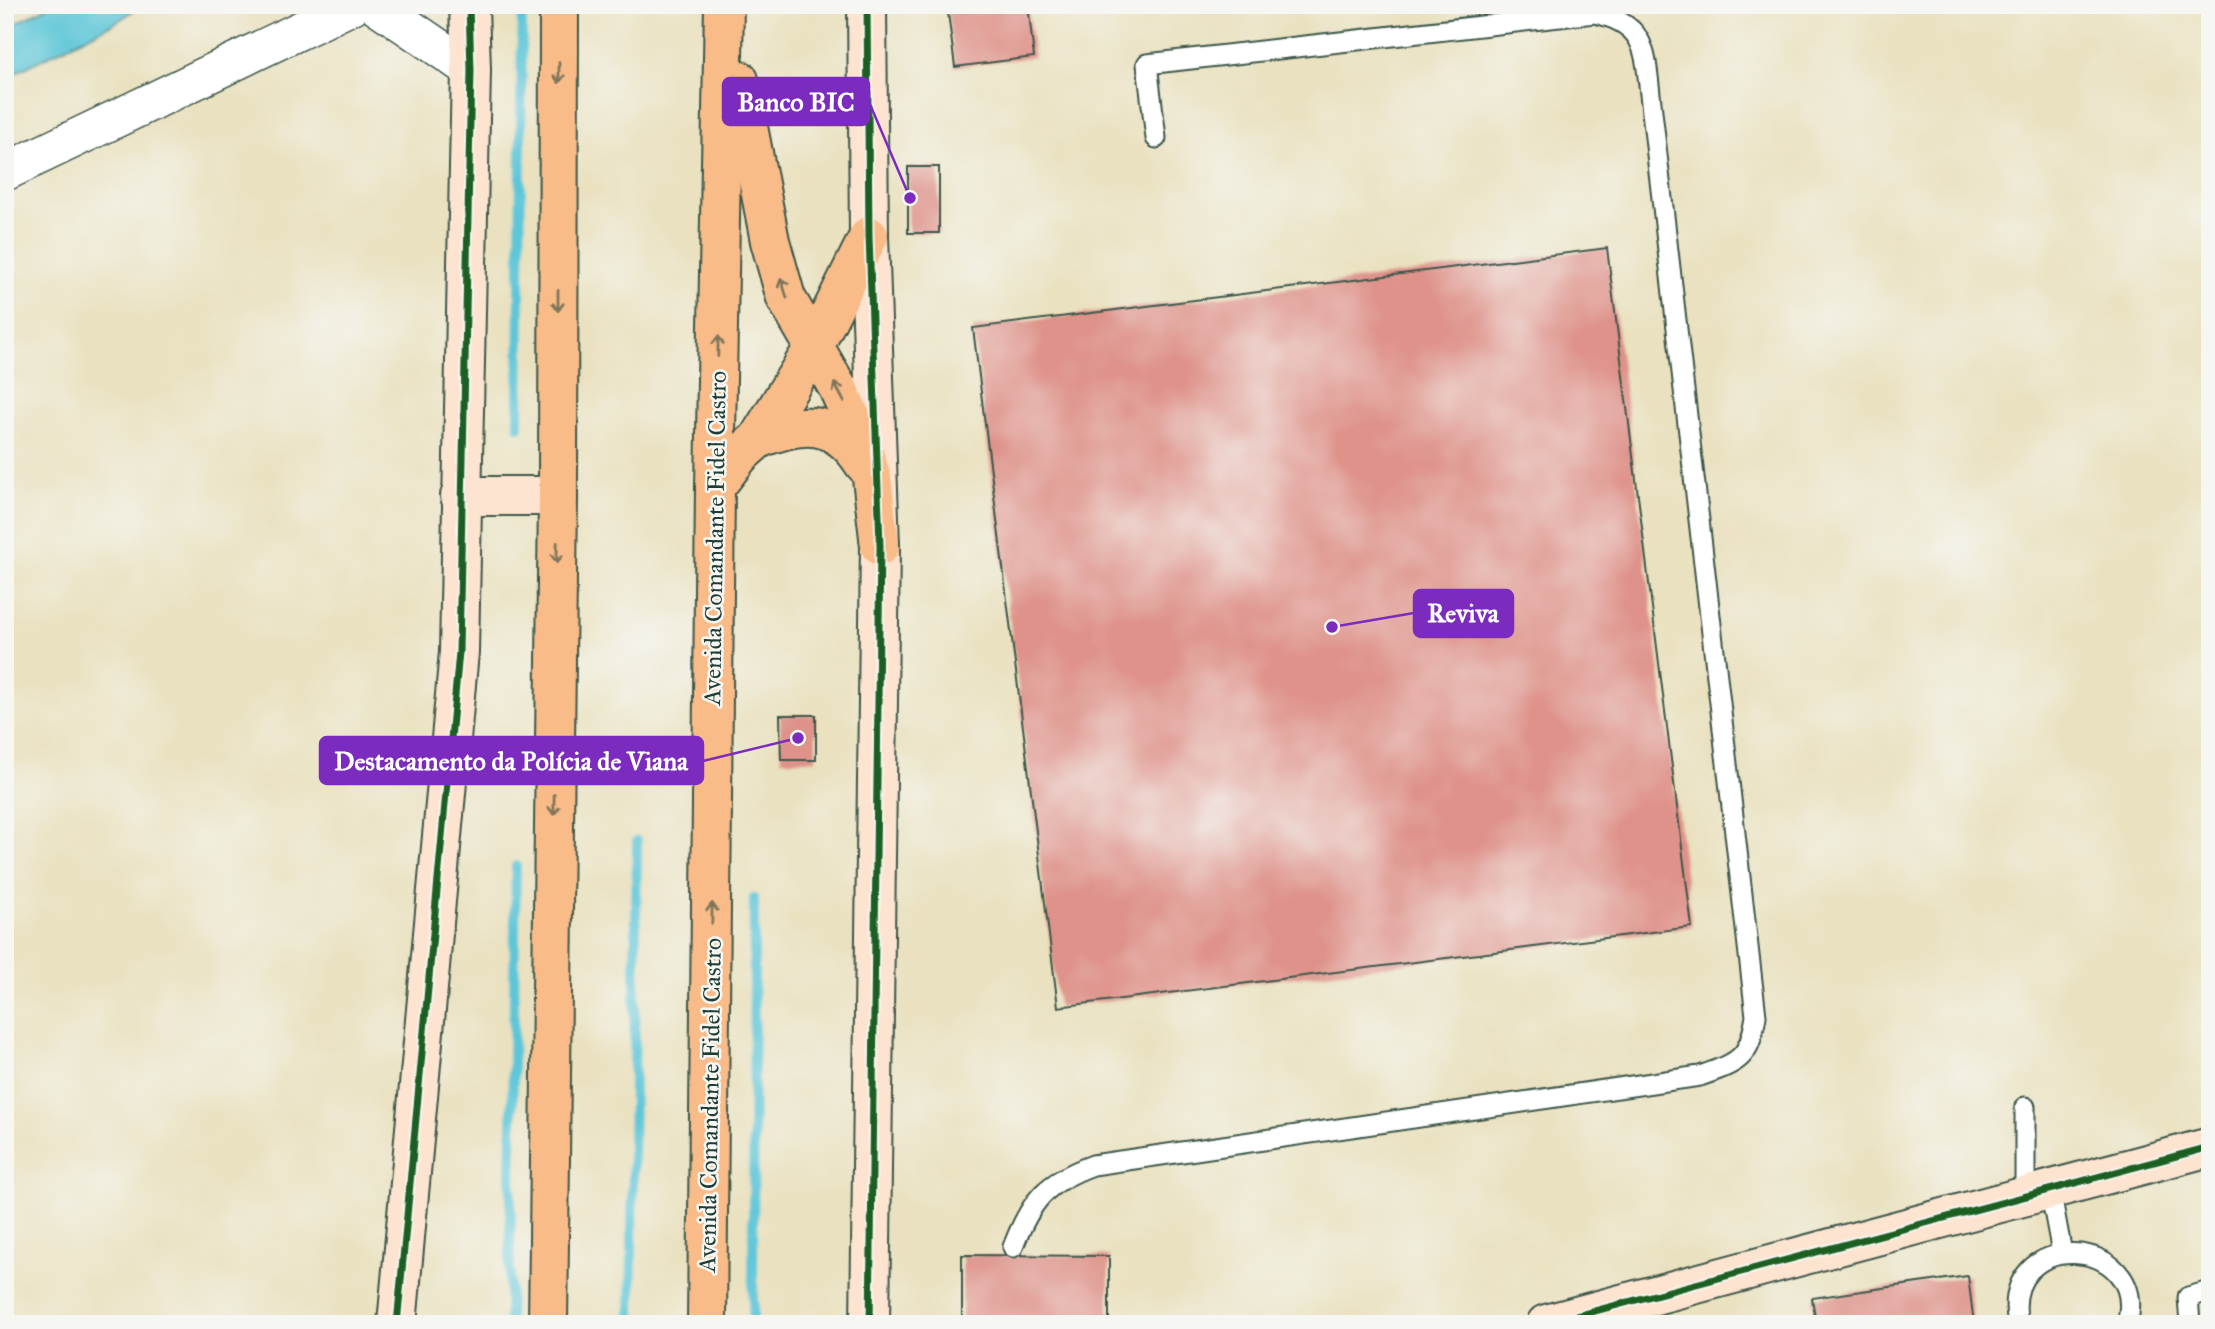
<svg xmlns="http://www.w3.org/2000/svg" width="2215" height="1329" viewBox="0 0 2215 1329" font-family="'IM FELL Great Primer',serif">
	<style>
		.water { fill: #5dc6d8; stroke: #3e8286; stroke-width: 2 }
		.lines { fill: none; stroke-linecap: round; stroke-linejoin: round }
		.stream { stroke: #5dc6d8; stroke-width: 10 }
		.building { fill: #de9289 }
		.lane-casing { stroke: #3d5649; stroke-width: 23 }
		.street-casing { stroke: #3d5649; stroke-width: 40 }
		.secondary-casing { stroke: #3d5649; stroke-width: 42 }
		.highway-casing { stroke: #3d5649; stroke-width: 42 }
		.lane { stroke: #fff; stroke-width: 19 }
		.street { stroke: #fff; stroke-width: 37 }
		.secondary { stroke: #fde4d0; stroke-width: 38 }
		.highway { stroke: #f9bc89; stroke-width: 38 }
		.cycleway-casing { stroke: #f6f6f2; stroke-width: 11 }
		.cycleway { stroke: #1b5e20; stroke-width: 7 }
		.oneway { stroke: #81765a }
		.labels { text-anchor: middle; stroke-width: 5; stroke-linejoin: round; paint-order: stroke }
		.street-label { font-size: 24px; fill: #1f3d34; stroke: #f6f6f2 }
		.leader { fill: none; stroke: #7b2cbf; stroke-width: 2.5 }
		.callout-dot { fill: #7b2cbf; stroke: #f6f6f2; stroke-width: 2.5 }
		.callout { fill: #7b2cbf; stroke: #7b2cbf; stroke-width: 2.5 }
		.callout-label { font-size: 26px; text-anchor: middle; font-weight: bold; fill: #fff }
	</style>
	<rect width="100%" height="100%" fill="#f6f6f2"/>
	<filter id="ink" filterUnits="userSpaceOnUse"><feTurbulence type="fractalNoise" baseFrequency=".0143" numOctaves="2"/><feDisplacementMap in="SourceGraphic" scale="14" xChannelSelector="R" yChannelSelector="G"/><feConvolveMatrix kernelMatrix="1 2 1 2 8 2 1 2 1" color-interpolation-filters="sRGB"/></filter>
	<filter id="wash" filterUnits="userSpaceOnUse"><feTurbulence type="fractalNoise" baseFrequency=".00686" numOctaves="4" result="noise"/><feDisplacementMap in="SourceGraphic" scale="28" xChannelSelector="R" yChannelSelector="G"/><feGaussianBlur stdDeviation="1.57" result="paint"/><feColorMatrix in="noise" values="0 0 0 0 0 0 0 0 0 0 0 0 0 0 0 0 0 1.4 0 .05"/><feComposite in="paint" operator="in"/></filter>
	<g filter="url(#wash)">
		<rect width="100%" height="100%" fill="#e9e1bf"/>
		<!-- water -->
		<polygon class="water" points="51,5 141,5 120,20 5,78 5,29"/>
		<g class="lines">
			<!-- stream -->
			<g class="stream">
				<polyline points="519,427 522,5"/>
				<polyline points="509,1324 516,866"/>
				<polyline points="631,1324 637,841"/>
				<polyline points="753,1324 754,898"/>
			</g>
		</g>
		<g id="blocks">
			<!-- building -->
			<g class="building">
				<polygon points="947,5 1028,5 1034,57 955,67"/>
				<rect x="908" y="167" width="31" height="66"/>
				<polygon points="1607,248 1692,927 1058,1007 973,328"/>
				<polygon points="780,715 816,715 816,760 781,760"/>
				<polygon points="962,1255 1109,1256 1109,1324 962,1324"/>
				<polygon points="1968,1276 1974,1324 1816,1324 1812,1298"/>
			</g>
		</g>
	</g>
	<g filter="url(#ink)">
		<use href="#blocks" fill-opacity="0" stroke="#3d5649" stroke-width="2"/>
		<g class="lines">
			<defs>
				<g id="lane">
					<polyline points="2050,1189 2062,1253"/>
					<polyline points="2025,1196 2025,1107"/>
					<path d="M1013,1247C1031,1200 1046,1182 1093,1165L1700,1076C1740,1062 1749,1059 1756,1016L1650,94C1645,49 1645,24 1595,13L1147,64L1156,138"/>
					<path d="M2018,1324C1998,1226 2151,1234 2127,1324"/>
					<polyline points="2190,1324 2188,1297 2210,1291"/>
				</g>
				<g id="street">
					<polyline points="376,5 471,70"/>
					<polyline points="5,172 353,5"/>
				</g>
				<g id="secondary">
					<polyline points="867,5 869,236 880,546 870,1324"/>
					<polyline points="460,496 558,496"/>
					<polyline points="397,1324 459,652 471,70 469,5"/>
					<polyline points="1546,1324 2210,1147"/>
				</g>
				<g id="highway">
					<polyline points="739,80 770,241 786,298 838,388 857,430 872,478 880,546"/>
					<path d="M758,439C803,420 836,419 864,464"/>
					<polyline points="715,487 740,455 758,439 813,349 869,236"/>
					<polyline points="548,1324 558,496 559,5"/>
					<polyline points="707,1324 715,487 724,5"/>
				</g>
			</defs>
			<!-- lane casing -->
			<use href="#lane" class="lane-casing"/>
			<!-- street casing -->
			<use href="#street" class="street-casing"/>
			<!-- secondary casing -->
			<use href="#secondary" class="secondary-casing"/>
			<!-- highway casing -->
			<use href="#highway" class="highway-casing"/>
			<!-- lane -->
			<use href="#lane" class="lane"/>
			<!-- street -->
			<use href="#street" class="street"/>
			<!-- secondary -->
			<use href="#secondary" class="secondary"/>
			<!-- highway -->
			<use href="#highway" class="highway"/>
			<defs>
				<g id="cycleway">
					<polyline points="867,5 869,236 880,546 870,1324"/>
					<polyline points="397,1324 459,652 471,70 469,5"/>
					<polyline points="1546,1324 2210,1147"/>
				</g>
			</defs>
			<!-- cycleway casing -->
			<use href="#cycleway" class="cycleway-casing"/>
			<!-- cycleway -->
			<use href="#cycleway" class="cycleway"/>
		</g>
		<!-- one-way arrows -->
		<defs><path id="oneway-shaft" d="M-6 0H5M1.5-3L5.5 0L1.5 3" fill="none" stroke-width="1.6" stroke-linecap="round" stroke-linejoin="round" transform="scale(1.75)"/></defs>
		<g class="oneway">
			<use href="#oneway-shaft" transform="translate(559 73) rotate(90)"/>
			<use href="#oneway-shaft" transform="translate(784 288) rotate(-107)"/>
			<use href="#oneway-shaft" transform="translate(558 301) rotate(90)"/>
			<use href="#oneway-shaft" transform="translate(718 346) rotate(-89)"/>
			<use href="#oneway-shaft" transform="translate(839 392) rotate(-118)"/>
			<use href="#oneway-shaft" transform="translate(557 553) rotate(91)"/>
			<use href="#oneway-shaft" transform="translate(554 805) rotate(91)"/>
			<use href="#oneway-shaft" transform="translate(712 913) rotate(-89)"/>
		</g>
	</g>
	<g class="labels">
		<!-- street labels -->
		<g class="street-label">
			<text transform="translate(715 538) rotate(-89)" y="8">Avenida Comandante Fidel Castro</text>
			<text transform="translate(710 1105) rotate(-89)" y="8">Avenida Comandante Fidel Castro</text>
		</g>
	</g>
	<!-- callouts -->
	<path class="leader" d="M910 198L869 102M1332 627L1414 613M798 738L703 761"/>
	<g class="callout-dot">
		<circle cx="910" cy="198" r="7"/>
		<circle cx="1332" cy="627" r="7"/>
		<circle cx="798" cy="738" r="7"/>
	</g>
	<g class="callout">
		<rect x="723" y="78" width="146" height="47" rx="7"/>
		<rect x="1414" y="590" width="99" height="47" rx="7"/>
		<rect x="320" y="737" width="383" height="47" rx="7"/>
	</g>
	<g class="callout-label">
		<text x="796" y="111">Banco BIC</text>
		<text x="1463" y="622">Reviva</text>
		<text x="511" y="770">Destacamento da Polícia de Viana</text>
	</g>
	<!-- margin -->
	<rect width="2215" height="1329" fill="none" stroke="#f6f6f2" stroke-width="28"/>
</svg>
